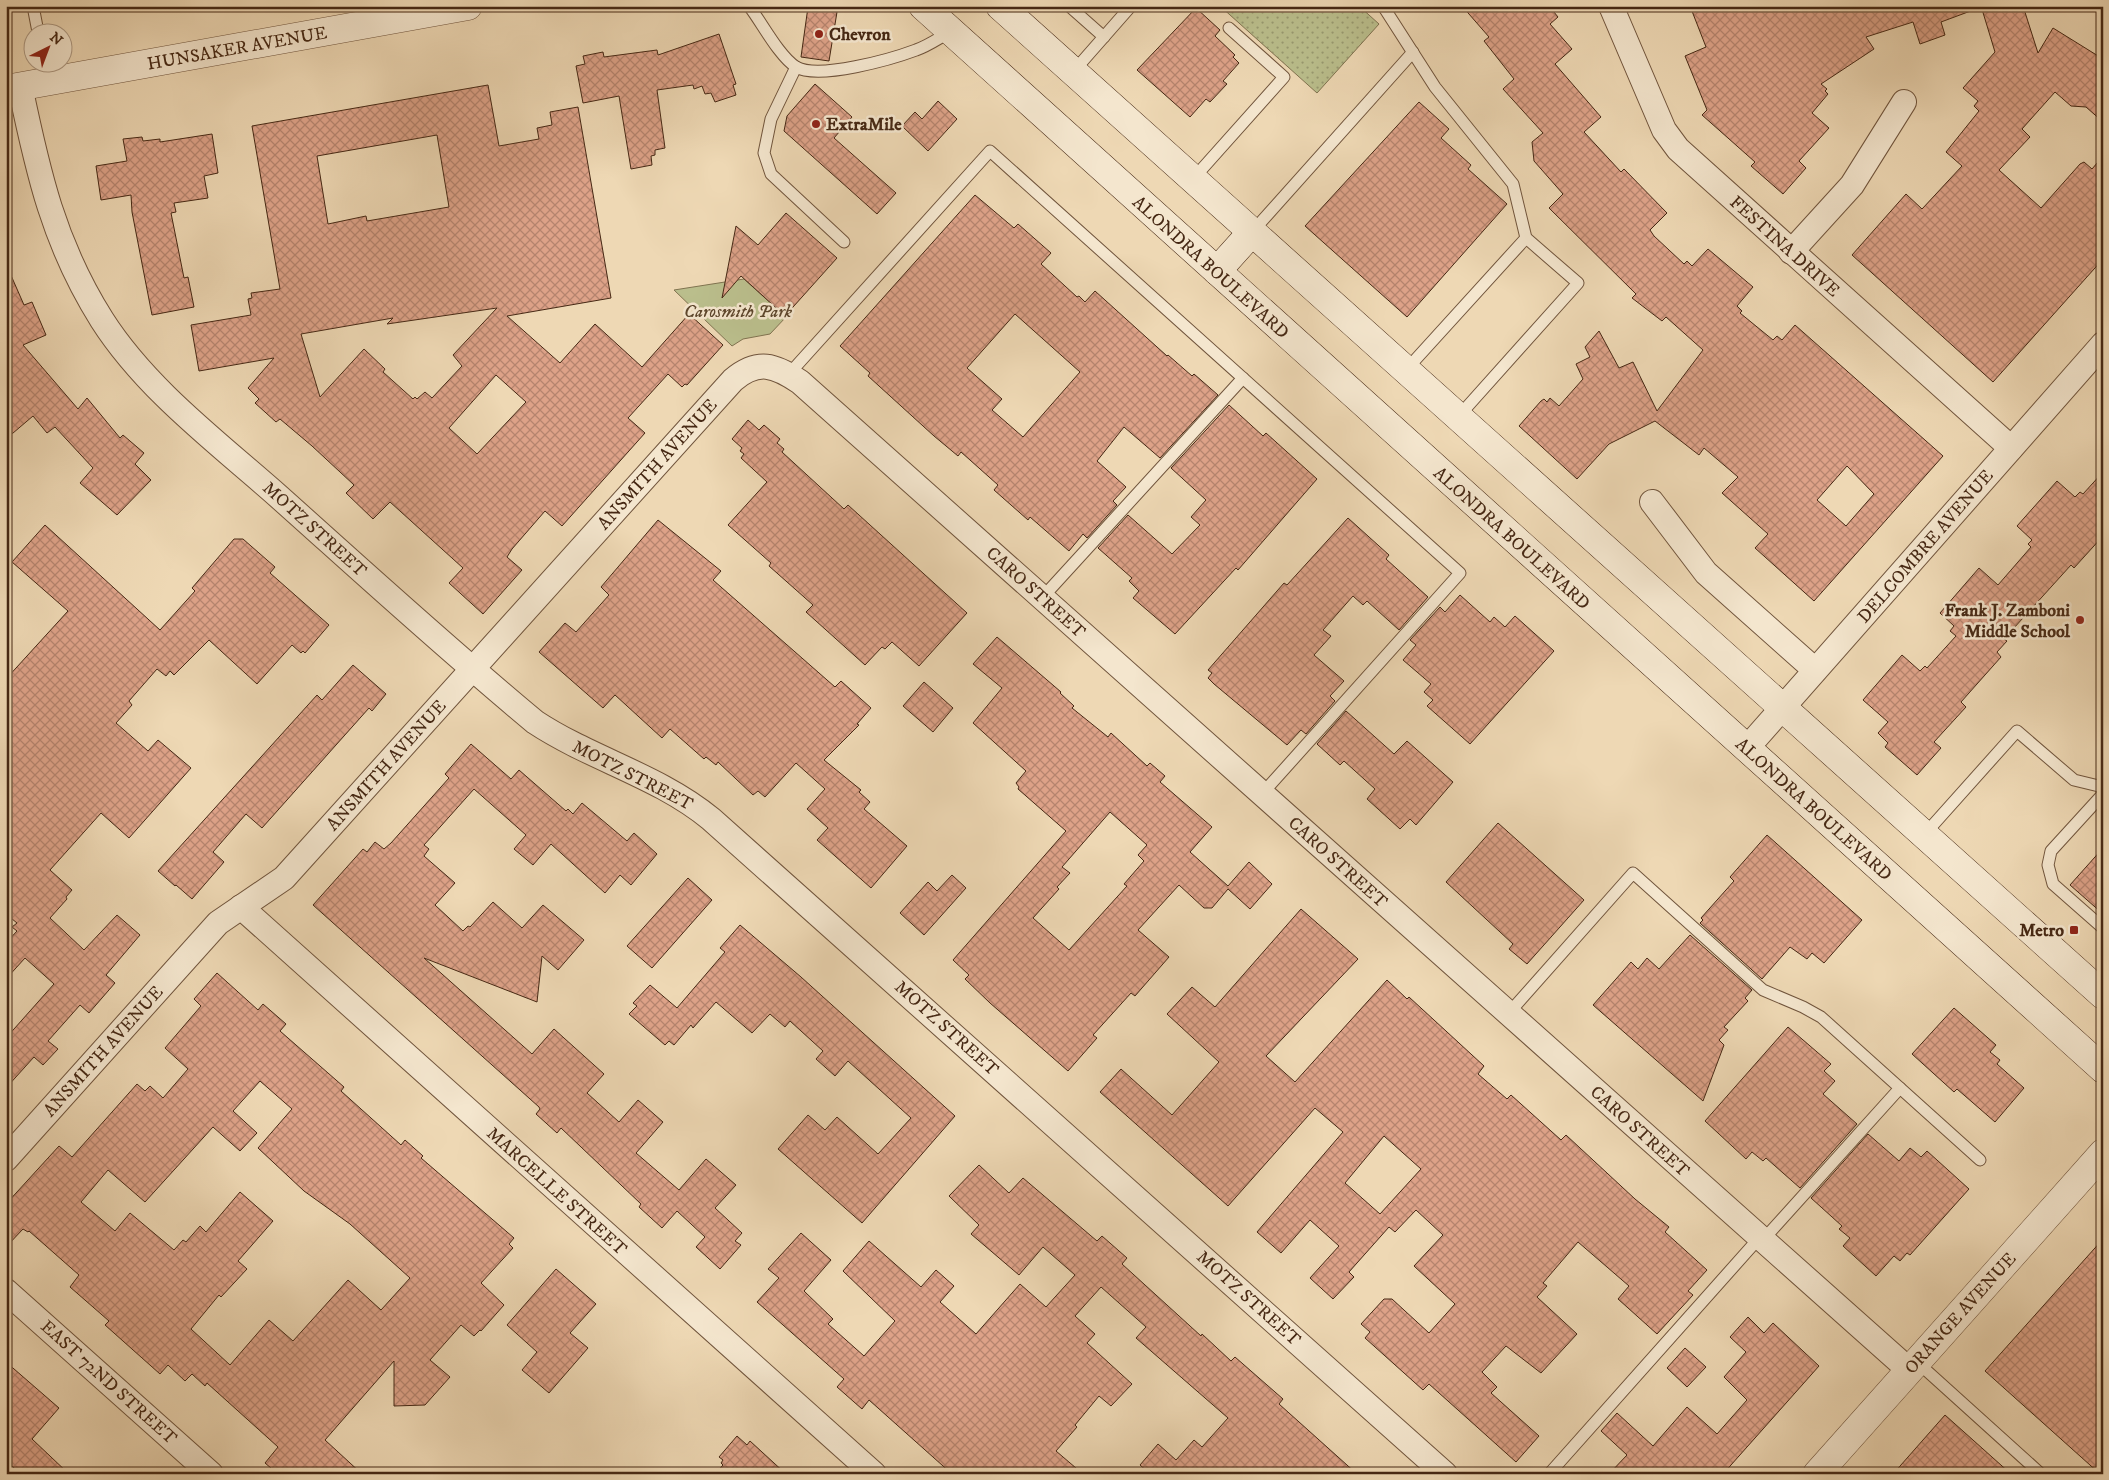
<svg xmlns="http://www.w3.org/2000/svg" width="2109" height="1480" viewBox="0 0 2109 1480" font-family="'IM FELL DW Pica',serif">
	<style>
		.grass { fill: url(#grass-dots); stroke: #807350 }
		.green { fill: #babe8c; stroke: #807350 }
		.building { fill: url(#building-cross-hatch); stroke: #462814; fill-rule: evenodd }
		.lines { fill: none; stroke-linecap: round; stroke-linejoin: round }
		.service-casing { stroke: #70543c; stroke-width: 13 }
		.minor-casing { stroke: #70543c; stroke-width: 26 }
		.tertiary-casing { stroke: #70543c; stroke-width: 29 }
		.secondary-casing { stroke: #462814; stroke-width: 29 }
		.service { stroke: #f4e6ce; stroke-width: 11 }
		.minor { stroke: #f4e6ce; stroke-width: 24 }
		.tertiary { stroke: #f4e6ce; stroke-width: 28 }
		.secondary { stroke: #f4e6ce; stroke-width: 28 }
		.poi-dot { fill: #8f2418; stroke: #f4e6ce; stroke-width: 2 }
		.labels { text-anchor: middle; stroke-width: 5; stroke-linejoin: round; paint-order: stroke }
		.poi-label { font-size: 18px; font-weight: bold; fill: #462814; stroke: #f4e6ce; text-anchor: start }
		.street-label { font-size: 18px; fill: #462814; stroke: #f4e6ce }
		.park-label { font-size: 18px; font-style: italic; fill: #5d462c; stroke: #f4e6ce }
	</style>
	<defs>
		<pattern id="grass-dots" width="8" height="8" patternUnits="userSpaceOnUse" patternTransform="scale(1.25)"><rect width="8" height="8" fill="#babe8c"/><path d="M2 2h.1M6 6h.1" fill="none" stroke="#999a71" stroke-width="1.8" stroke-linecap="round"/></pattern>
		<pattern id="building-cross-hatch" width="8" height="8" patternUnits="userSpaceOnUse" patternTransform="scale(1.25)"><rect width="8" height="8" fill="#dda288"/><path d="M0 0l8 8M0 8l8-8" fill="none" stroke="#b5846e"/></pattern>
	</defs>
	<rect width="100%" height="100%" fill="#eed8b4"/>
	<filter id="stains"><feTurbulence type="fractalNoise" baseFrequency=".004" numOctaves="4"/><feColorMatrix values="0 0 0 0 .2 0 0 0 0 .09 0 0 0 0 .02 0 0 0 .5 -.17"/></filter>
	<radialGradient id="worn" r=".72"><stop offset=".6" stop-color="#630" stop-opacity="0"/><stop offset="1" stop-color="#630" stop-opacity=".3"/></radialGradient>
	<!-- grass -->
	<polygon class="grass" points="1220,6 1359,6 1379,24 1317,93"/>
	<!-- green -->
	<polygon class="green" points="744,279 786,317 770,334 743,339 732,346 674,290"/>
	<!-- building -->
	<g class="building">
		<path d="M1462,6H1549L1558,17L1550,24L1572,49L1555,64L1601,117L1584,132L1621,172L1624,169L1667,213L1650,230L1654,236L1684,264L1687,261L1692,266L1708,249L1753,287L1737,306L1742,311L1740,313L1773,340L1777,336L1782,340L1795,325L1943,456L1814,601L1755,548L1768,534L1722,493L1738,477L1704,448L1699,455L1655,421L1609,444L1577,479L1519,426L1541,401L1544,399L1547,402L1550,398L1559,406L1583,379L1576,364L1590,357L1585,347L1599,331L1619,368L1633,362L1657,411L1703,350L1666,317L1662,321L1632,298L1636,294L1549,208L1563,194L1534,161L1532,142L1543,133L1503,89L1514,79L1484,41L1489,37ZM1847,466L1874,494L1846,526L1817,500Z"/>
		<polygon points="1690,6 1976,6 1976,9 1941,22 1945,35 1920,44 1913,22 1866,37 1874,49 1821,84 1827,89 1825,91 1828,94 1812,113 1829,128 1799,161 1806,168 1783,194 1751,166 1755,162 1702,115 1707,110 1685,56 1706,47"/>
		<polygon points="1981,6 2023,6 2038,53 2053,28 2103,59 2103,122 2086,107 2071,106 2055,92 2022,129 2030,137 1999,170 2041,208 2080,164 2084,162 2092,169 2103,156 2103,259 1993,382 1852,255 1906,194 1922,209 1962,166 1946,152 1979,111 1974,106 1978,101 1963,88 1995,52"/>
		<polygon points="808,7 837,12 829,61 801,57"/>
		<polygon points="1196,8 1220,30 1215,36 1235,55 1233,57 1239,63 1223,81 1227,84 1210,102 1206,99 1190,117 1137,70"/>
		<polygon points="719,34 736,84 733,85 736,95 715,102 711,93 705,94 702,86 694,89 693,85 657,90 665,148 655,150 655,155 651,156 652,165 631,169 619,96 583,103 576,66 585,64 583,56 603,52 604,57 657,50 658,55"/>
		<polygon points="815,84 852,117 834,138 896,193 877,214 784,131 787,116"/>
		<path d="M488,85L499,146L539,139L537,128L552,125L550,112L578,107L611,298L507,316L560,363L595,324L642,367L689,314L723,345L687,385L685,384L682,387L668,374L628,418L645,433L562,526L545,511L512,549L507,557L522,570L483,614L449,583L463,568L390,502L373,519L346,493L354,485L312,446L280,419L276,422L255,403L259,399L248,388L274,358L199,371L191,325L251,315L248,299L252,298L251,293L280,289L252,126ZM437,135L449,207L367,221L366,216L328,224L317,156ZM497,308L453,355L462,366L432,398L425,392L417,399L415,397L413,399L383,372L385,369L364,349L320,397L301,334L393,318L387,324ZM496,375L526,402L477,454L449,428Z"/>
		<polygon points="938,101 957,119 928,151 902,126 915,112 922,119"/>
		<polygon points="1419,102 1449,129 1441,138 1471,165 1468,169 1507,204 1407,317 1305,226"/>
		<polygon points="212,134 218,173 204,176 208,198 174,203 176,212 171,213 184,278 188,277 194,307 152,315 132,212 131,195 101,200 96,166 127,161 123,139 142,137 143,141 160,139 160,142"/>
		<path d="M975,195L1014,228L1018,224L1051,253L1041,264L1077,297L1079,296L1085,302L1095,291L1167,356L1168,355L1192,376L1194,374L1218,395L1160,458L1124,427L1097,461L1126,487L1113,501L1117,505L1087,538L1083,534L1069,551L1030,517L1028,520L994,490L998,485L961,452L958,456L934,436L868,376L870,373L840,346ZM1015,314L1080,372L1023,437L992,410L1002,399L967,368Z"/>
		<polygon points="786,213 837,258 785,316 741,276 722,298 736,226 758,245"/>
		<polygon points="6,264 24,305 32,302 46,335 23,345 78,409 87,398 120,438 123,435 144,453 135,464 151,480 117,515 80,483 93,468 55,427 47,433 33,416 6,439"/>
		<polygon points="1229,405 1263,436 1266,433 1317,479 1238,570 1236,568 1175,634 1133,598 1139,591 1129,581 1132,578 1098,548 1128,515 1172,554 1200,525 1191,517 1206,500 1171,468"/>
		<polygon points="748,420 759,430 764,425 780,439 777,443 784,449 782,452 844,509 848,505 967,613 919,666 892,642 885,649 882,647 865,665 806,612 813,605 769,566 771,563 728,525 767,482 741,458 744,454 740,451 742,448 732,439"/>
		<polygon points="2103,472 2103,536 2074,568 2071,565 2004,639 2007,641 1997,652 2001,657 1961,702 1966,707 1934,742 1941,748 1917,775 1885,747 1888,743 1878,733 1888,722 1863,700 1902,655 1920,671 1925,666 1927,668 1956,636 1950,631 1954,626 1940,613 1979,568 1998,585 2031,547 2028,544 2032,540 2017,526 2057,481 2075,497 2080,492 2083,494"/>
		<polygon points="1348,518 1389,555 1386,559 1428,597 1399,630 1367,601 1363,605 1353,596 1323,630 1331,636 1314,655 1344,681 1330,696 1335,701 1306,734 1301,730 1287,745 1214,684 1208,678 1212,673 1208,670 1284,583 1287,585"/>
		<polygon points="658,520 721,571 713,580 835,687 841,681 871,708 857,724 859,725 824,760 861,790 859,792 870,802 864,809 907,846 871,888 817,840 828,828 807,809 825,789 796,763 765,797 758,791 753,795 718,762 716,765 706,757 704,759 670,729 662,738 615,695 603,708 539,652 565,623 576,632 609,595 601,587"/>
		<polygon points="45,525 160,630 195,591 192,588 234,539 243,539 275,567 270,573 329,625 305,653 303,651 301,653 292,645 257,684 209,640 174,675 170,671 166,676 157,669 129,701 132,705 116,723 148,751 158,740 191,768 129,838 101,813 50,870 72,890 66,897 67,899 50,918 84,950 117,915 140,935 106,975 115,983 89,1013 80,1005 48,1041 58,1049 43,1065 34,1057 6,1088 6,1038 54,984 25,958 6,979 6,943 17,931 12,927 17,923 6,914 6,679 68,611 12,562"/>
		<polygon points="1460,595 1490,622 1494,617 1505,627 1515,616 1554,651 1470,744 1427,706 1433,700 1424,692 1431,684 1403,660 1416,645 1410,640 1440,607 1445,612"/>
		<path d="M997,637L1061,692L1060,693L1074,706L1072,708L1108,737L1111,733L1147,766L1150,763L1165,776L1160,782L1212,827L1190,852L1228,886L1249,862L1272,884L1250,909L1228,889L1212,908H1204L1179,885L1138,930L1169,957L1135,996L1131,993L1093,1035L1097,1038L1068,1071L990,1003L965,979L969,975L953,960L1066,831L1018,789L1019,787L1016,783L1026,771L973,723L1002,688L973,664ZM1110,812L1147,845L1138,855L1144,861L1124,884L1127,886L1069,950L1033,918L1059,889L1057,887L1070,873L1062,867Z"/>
		<polygon points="353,665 386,694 372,711 369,708 262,828 246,814 213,852 224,862 192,899 176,885 175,886 158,871 317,695 322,700"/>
		<polygon points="924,682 953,708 933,732 903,706"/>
		<polygon points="1346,711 1394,754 1407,741 1453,782 1416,825 1410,819 1400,829 1367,799 1375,789 1344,761 1340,765 1317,744"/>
		<polygon points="471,744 511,779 519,770 566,811 568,809 573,814 582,803 627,841 634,833 657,854 631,885 620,875 605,893 551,844 533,865 514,849 526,835 474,789 424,845 429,849 424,856 455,883 435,905 463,931 468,926 470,927 493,902 522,928 543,905 584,940 558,970 542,956 537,1002 424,958 532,1054 554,1029 604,1074 587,1093 619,1122 638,1100 663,1122 636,1153 679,1190 706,1159 736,1185 715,1208 742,1233 735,1241 741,1245 720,1269 696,1247 705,1237 677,1211 662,1228 639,1207 641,1204 561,1128 557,1133 536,1114 540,1109 539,1107 313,905 363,849 367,852 375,842 384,849 391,843 449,778 445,774"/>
		<polygon points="1498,823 1584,900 1527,964 1509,949 1513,944 1446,882"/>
		<polygon points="1767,835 1862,920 1824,963 1812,953 1807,959 1790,947 1762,979 1700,923 1703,920 1701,918 1734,881 1730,877"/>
		<polygon points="2103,848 2103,914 2070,885"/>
		<polygon points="952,875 966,888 924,935 900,913 928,882 937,891"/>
		<polygon points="688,878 712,900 652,968 627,946"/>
		<path d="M1301,909L1358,959L1266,1056L1295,1082L1387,980L1407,999L1409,997L1484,1066L1478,1074L1507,1099L1511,1095L1561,1140L1566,1135L1635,1199L1669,1227L1665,1232L1707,1270L1688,1291L1693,1295L1657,1334L1618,1299L1629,1286L1578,1242L1543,1283L1547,1286L1537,1297L1577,1334L1541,1373L1506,1346L1482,1372L1497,1387L1491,1393L1539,1436L1516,1462L1429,1384L1423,1390L1365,1338L1370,1332L1361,1324L1384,1299H1392L1429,1333L1455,1304L1414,1266L1443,1235L1416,1210L1395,1232L1389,1227L1349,1272L1354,1277L1333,1299L1310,1278L1339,1246L1310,1220L1281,1253L1257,1232L1343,1132L1315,1108L1228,1206L1100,1092L1121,1069L1172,1115L1219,1062L1167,1014L1192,987L1215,1007ZM1384,1136L1421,1169L1380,1214L1345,1183Z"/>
		<polygon points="740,925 801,977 955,1116 862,1223 778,1149 808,1115 825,1130 837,1117 878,1154 911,1118 848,1061 835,1076 816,1059 823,1051 790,1021 785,1027 770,1014 752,1033 716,1002 693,1028 691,1025 674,1045 669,1041 665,1045 629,1014 637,1006 633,1003 650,985 677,1008 725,952 720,948"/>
		<polygon points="1690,935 1752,990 1745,998 1748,1001 1724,1027 1728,1030 1719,1040 1724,1045 1703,1101 1593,1005 1631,962 1638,969 1647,958 1659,969"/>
		<path d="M217,973L258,1010L263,1004L286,1024L280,1031L344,1087L341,1091L401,1145L405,1140L423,1156L421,1158L514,1238L509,1244L513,1248L481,1283L504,1305L481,1331L480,1330L474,1336L461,1325L430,1360L450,1377L425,1405L394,1406V1361L325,1440L362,1474H278L265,1463L278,1447L207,1383L205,1386L192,1374L185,1381L168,1365L160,1374L105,1325L109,1321L70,1287L79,1275L29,1231L28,1232L23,1229L6,1247V1204L59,1146L72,1157L137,1084L145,1091L150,1086L163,1098L188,1069L165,1048L201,1006L194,999ZM260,1081L292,1109L258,1148L304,1191L350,1224L410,1278L381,1310L348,1280L293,1341L269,1320L230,1365L191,1329L219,1295L221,1297L247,1269L238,1261L273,1221L240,1192L206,1232L200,1226L186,1242L183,1240L174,1250L130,1213L115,1231L81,1202L108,1170L145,1202L213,1127L240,1151L257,1133L233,1111Z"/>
		<polygon points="1954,1008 1996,1045 1990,1052 2000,1060 1997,1064 2024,1088 1995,1122 1957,1089 1954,1092 1912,1054"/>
		<polygon points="1788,1027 1831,1064 1824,1071 1835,1081 1823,1094 1857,1124 1800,1188 1766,1158 1763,1161 1752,1152 1746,1159 1705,1121"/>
		<polygon points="1868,1134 1899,1161 1910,1148 1921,1157 1927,1151 1969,1189 1910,1255 1907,1253 1900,1261 1894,1256 1876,1276 1843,1246 1850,1238 1839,1229 1842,1226 1811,1198"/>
		<polygon points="979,1165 1009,1193 1023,1178 1097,1241 1102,1236 1127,1258 1122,1264 1201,1336 1202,1334 1231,1361 1235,1357 1283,1399 1279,1404 1357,1474 1150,1474 1140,1465 1158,1444 1176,1460 1194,1440 1202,1447 1228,1418 1136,1338 1146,1327 1101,1287 1075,1316 1095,1334 1087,1343 1132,1384 1111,1406 1099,1396 1075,1425 1077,1427 1056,1451 1083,1474 952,1474 869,1400 862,1409 837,1387 844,1379 757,1302 779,1278 768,1269 801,1233 831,1260 804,1291 833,1319 828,1324 864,1356 895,1321 843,1271 869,1241 921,1287 936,1270 954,1286 940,1302 976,1334 1020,1284 1046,1307 1075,1275 1043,1247 1019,1275 971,1234 979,1225 949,1196"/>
		<polygon points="2103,1239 2103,1474 2100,1474 1985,1371"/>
		<polygon points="556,1269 596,1304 570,1333 588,1348 549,1393 522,1370 537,1352 507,1325"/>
		<polygon points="1748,1317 1764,1333 1773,1323 1819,1366 1723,1474 1609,1474 1627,1455 1601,1431 1617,1413 1653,1446 1687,1407 1717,1434 1747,1400 1724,1377 1746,1352 1730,1337"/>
		<polygon points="1685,1348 1706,1367 1687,1387 1667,1368"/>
		<polygon points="6,1362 59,1408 32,1439 69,1474 21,1474 6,1461"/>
		<polygon points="1945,1415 2011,1474 1893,1474"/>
		<polygon points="737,1436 747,1445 750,1441 786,1474 715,1474 723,1465 721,1463 723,1460 719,1457"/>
	</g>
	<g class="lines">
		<defs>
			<g id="service">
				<polyline points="33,6 38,32"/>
				<path d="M749,6C762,23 779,56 796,67C819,80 892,59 916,50C928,46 939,38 950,32"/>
				<polyline points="1069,6 1104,37"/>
				<polyline points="1383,6 1435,87 1513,184 1526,238 1578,283 1458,417"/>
				<polyline points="42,62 45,82"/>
				<polyline points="796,67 771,119 764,153 771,174 844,242"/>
				<polyline points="1073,72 1131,6"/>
				<polyline points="1193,179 1284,77 1229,28"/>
				<polyline points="1252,232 1413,52"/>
				<polyline points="1406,370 1526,238"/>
				<polyline points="789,374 990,151 1460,573 1262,794"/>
				<polyline points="1042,598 1243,378"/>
				<polyline points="2103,794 2051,851 2048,865 2053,884 2103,928"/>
				<polyline points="1924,835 2017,731 2074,780 2103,787"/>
				<polyline points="1508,1014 1633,873 1763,990 1803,1007 1821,1017 1980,1160"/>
				<polyline points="1763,1240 1900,1088"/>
				<polyline points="1917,1362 2041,1474"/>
				<polyline points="1549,1474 1760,1237"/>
			</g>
			<g id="minor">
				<polyline points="1611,6 1664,130 1678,149 2011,448"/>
				<path d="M20,86C38,173 54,244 102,320C146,389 217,442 278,496C363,572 447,649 535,722C591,759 659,776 711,819L1445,1474"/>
				<polyline points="1791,252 1852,185 1904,102"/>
				<polyline points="1652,502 1706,573 1815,670"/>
				<polyline points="1747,748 2103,344"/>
				<polyline points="241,907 874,1474"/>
				<path d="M6,1159L218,923L284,878L733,380C758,359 775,365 800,382L1909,1370"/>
				<polyline points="6,1291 211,1474"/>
			</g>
			<g id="tertiary">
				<polyline points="6,89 468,6"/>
				<polyline points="1817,1474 2103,1153"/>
			</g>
			<g id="secondary">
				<polyline points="923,6 2103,1069"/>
				<polyline points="1000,6 2103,995"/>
				<polyline points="1217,271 1252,232"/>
			</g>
		</defs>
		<!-- service casing -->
		<use href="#service" class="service-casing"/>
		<!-- minor casing -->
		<use href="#minor" class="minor-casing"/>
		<!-- tertiary casing -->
		<use href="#tertiary" class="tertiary-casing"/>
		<!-- secondary casing -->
		<use href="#secondary" class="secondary-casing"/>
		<!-- service -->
		<use href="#service" class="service"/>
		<!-- minor -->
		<use href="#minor" class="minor"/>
		<!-- tertiary -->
		<use href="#tertiary" class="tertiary"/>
		<!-- secondary -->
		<use href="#secondary" class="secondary"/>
	</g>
	<!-- markers -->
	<g class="poi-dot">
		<circle cx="819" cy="34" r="5"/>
		<circle cx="816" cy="124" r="5"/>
		<circle cx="2080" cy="620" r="5"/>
		<rect x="2069" y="925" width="10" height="10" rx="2.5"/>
	</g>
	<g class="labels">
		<!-- poi labels -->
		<g class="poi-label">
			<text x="829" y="40">Chevron</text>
			<text x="826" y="130">ExtraMile</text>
			<text x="2070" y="616" text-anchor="end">Frank J. Zamboni<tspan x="2070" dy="21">Middle School</tspan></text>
			<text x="2064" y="936" text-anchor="end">Metro</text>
		</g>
		<!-- street labels -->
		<g class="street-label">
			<text transform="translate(237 48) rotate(-10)" y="6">HUNSAKER AVENUE</text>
			<text transform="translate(1785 246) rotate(42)" y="6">FESTINA DRIVE</text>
			<text transform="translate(1211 267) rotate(42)" y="6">ALONDRA BOULEVARD</text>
			<text transform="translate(657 464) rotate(-48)" y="6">ANSMITH AVENUE</text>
			<text transform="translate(315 529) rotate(42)" y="6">MOTZ STREET</text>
			<text transform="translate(1512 538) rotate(42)" y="6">ALONDRA BOULEVARD</text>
			<text transform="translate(1925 546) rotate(-49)" y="6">DELCOMBRE AVENUE</text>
			<text transform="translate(1036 592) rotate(42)" y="6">CARO STREET</text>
			<text transform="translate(386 765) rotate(-48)" y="6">ANSMITH AVENUE</text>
			<text transform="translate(633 775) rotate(27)" y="6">MOTZ STREET</text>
			<text transform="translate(1814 809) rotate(42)" y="6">ALONDRA BOULEVARD</text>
			<text transform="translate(1338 862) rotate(42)" y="6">CARO STREET</text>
			<text transform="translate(947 1028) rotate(42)" y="6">MOTZ STREET</text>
			<text transform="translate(103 1051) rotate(-48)" y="6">ANSMITH AVENUE</text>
			<text transform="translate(1640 1131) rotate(42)" y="6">CARO STREET</text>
			<text transform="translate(557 1191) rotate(42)" y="6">MARCELLE STREET</text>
			<text transform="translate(1249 1298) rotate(42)" y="6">MOTZ STREET</text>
			<text transform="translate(1960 1313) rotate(-48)" y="6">ORANGE AVENUE</text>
			<text transform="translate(109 1382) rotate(42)" y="6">EAST 72ND STREET</text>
		</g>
		<!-- park labels -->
		<g class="park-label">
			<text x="738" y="317">Carosmith Park</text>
		</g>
	</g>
	<!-- margin -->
	<rect width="2109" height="1480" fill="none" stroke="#eed8b4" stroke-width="25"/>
	<rect x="8" y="8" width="2094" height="1465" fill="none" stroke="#462814" stroke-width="2.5"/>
	<rect x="12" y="12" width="2084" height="1455" fill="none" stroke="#462814"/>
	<!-- north arrow -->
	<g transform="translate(48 48) rotate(42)"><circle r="24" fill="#f4e6ce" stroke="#ae9a84"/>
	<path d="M0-4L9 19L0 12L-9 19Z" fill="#8f2418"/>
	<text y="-8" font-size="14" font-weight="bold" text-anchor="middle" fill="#462814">N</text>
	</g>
	<rect width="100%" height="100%" filter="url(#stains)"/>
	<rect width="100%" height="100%" fill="url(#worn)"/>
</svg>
